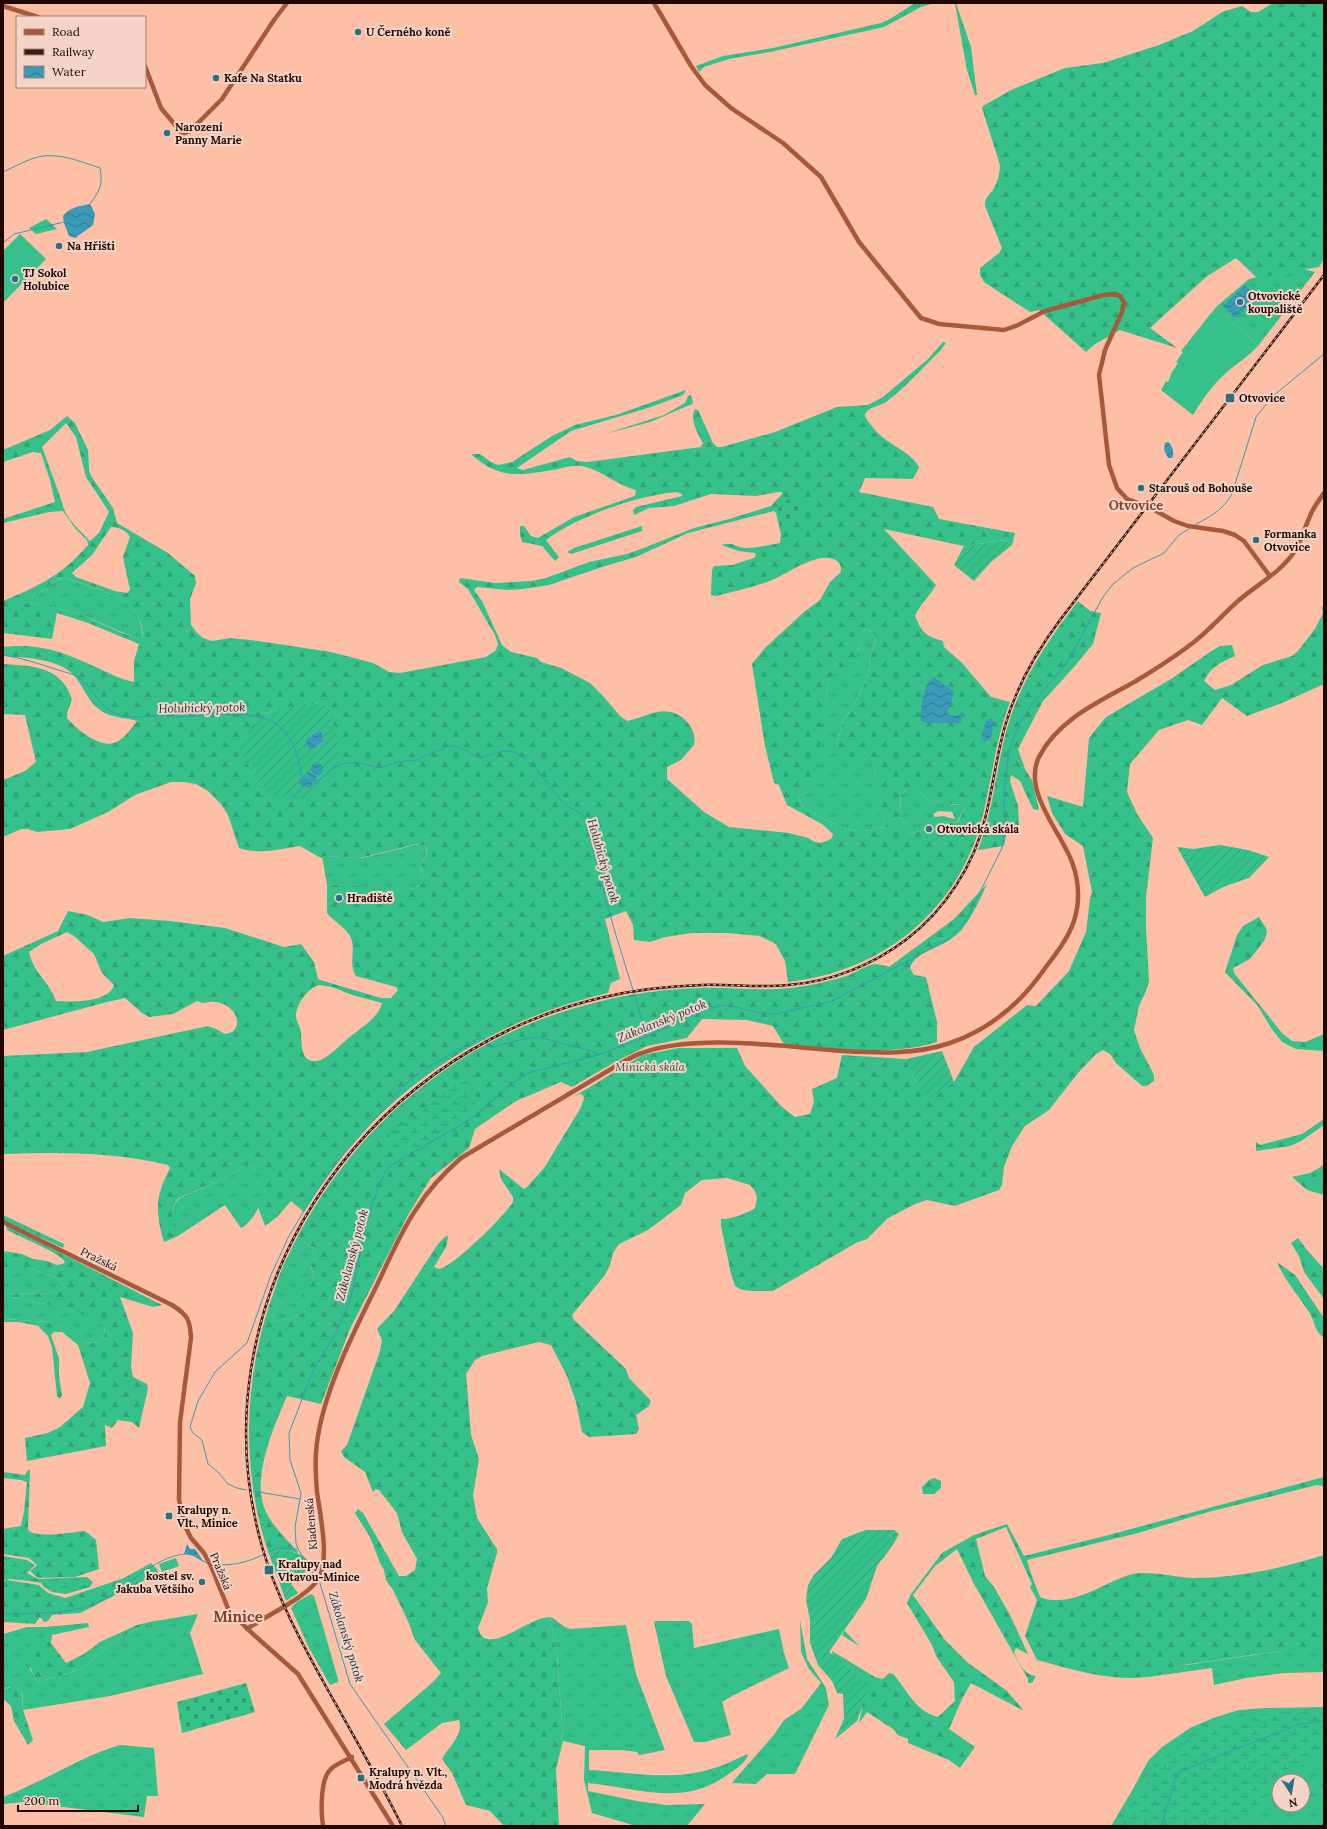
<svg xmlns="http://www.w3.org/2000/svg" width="1327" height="1829" viewBox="0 0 1327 1829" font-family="Lora,serif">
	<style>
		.grass { fill: url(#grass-tufts); fill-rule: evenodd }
		.forest { fill: url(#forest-firs); fill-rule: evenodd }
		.wetland { fill: url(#wetland-marsh) }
		.cemetery { fill: url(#cemetery-stones) }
		.garden { fill: url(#garden-furrows); fill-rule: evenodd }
		.pitch { fill: #35c189 }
		.water { fill: url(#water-waves) }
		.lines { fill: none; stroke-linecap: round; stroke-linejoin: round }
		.stream { stroke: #399ab7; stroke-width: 1 }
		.secondary { stroke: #a75a3b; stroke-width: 4.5 }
		.rail-casing { stroke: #3b1c14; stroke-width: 2.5 }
		.rail { stroke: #f5d4c8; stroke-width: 1; stroke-dasharray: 3; stroke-linecap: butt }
		.poi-dot { fill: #2e6e82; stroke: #f5d4c8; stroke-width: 1.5 }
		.labels { text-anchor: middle; stroke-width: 4; stroke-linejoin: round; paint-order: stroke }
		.poi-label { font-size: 11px; font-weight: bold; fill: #220701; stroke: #f5d4c8; text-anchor: start }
		.park-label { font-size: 11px; font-style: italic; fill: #1f5c41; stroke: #f5d4c8 }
		.street-label { font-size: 11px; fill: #220701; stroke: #f5d4c8 }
		.water-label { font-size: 12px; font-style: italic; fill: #18353f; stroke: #f5d4c8 }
		.quarter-label { font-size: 13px; font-weight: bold; fill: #844127; stroke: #f5d4c8 }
		.district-label { font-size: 15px; font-weight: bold; fill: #844127; stroke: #f5d4c8 }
	</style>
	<defs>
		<pattern id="grass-tufts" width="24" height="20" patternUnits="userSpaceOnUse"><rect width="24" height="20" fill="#35c189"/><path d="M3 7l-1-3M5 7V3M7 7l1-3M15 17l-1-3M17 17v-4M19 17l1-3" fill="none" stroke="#2fa474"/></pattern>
		<pattern id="forest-firs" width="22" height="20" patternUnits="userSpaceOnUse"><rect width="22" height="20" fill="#35c189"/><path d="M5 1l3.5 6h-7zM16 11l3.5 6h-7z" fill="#2fa474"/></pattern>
		<pattern id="wetland-marsh" width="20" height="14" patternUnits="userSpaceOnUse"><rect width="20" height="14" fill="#35c189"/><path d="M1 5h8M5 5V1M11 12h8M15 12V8" fill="none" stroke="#2fa474"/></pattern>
		<pattern id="cemetery-stones" width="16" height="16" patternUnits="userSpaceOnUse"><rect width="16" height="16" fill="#35c189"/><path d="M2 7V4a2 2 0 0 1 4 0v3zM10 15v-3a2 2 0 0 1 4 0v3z" fill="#2fa474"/></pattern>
		<pattern id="garden-furrows" width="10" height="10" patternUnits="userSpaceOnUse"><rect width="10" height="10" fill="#35c189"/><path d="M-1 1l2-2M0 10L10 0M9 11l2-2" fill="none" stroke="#2fa474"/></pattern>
		<pattern id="water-waves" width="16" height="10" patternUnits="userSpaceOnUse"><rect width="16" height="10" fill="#399ab7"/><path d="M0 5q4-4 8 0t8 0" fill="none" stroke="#307c92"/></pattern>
	</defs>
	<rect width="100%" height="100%" fill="#febfa7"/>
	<!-- grass -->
	<g class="grass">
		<polygon points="915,3 935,3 921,7 884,27 770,52 729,59 704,67 699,72 696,66 723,56 773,48 881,23 890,19"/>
		<polygon points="956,3 971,47 977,95 975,95 967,70 955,4"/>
		<polygon points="46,219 57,229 36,234 29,228"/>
		<polygon points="1300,268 1315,272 1258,346 1216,307 1249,279"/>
		<polygon points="691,395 693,402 692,404 650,422 605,434 664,415 685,403 688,396"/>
		<polygon points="642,526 642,531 571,554 567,552 574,548"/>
		<path d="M63,577C79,583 118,594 130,605C139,614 142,626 143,639C122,634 102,623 82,615C61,608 39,605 18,601L48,589V586Z"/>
		<path d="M867,629L875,635L876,640L870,657L868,675L851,711L843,719L837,746L859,758L871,761L876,766L875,782L881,800V815L886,824L885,827C878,827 870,831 863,831C842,832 820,816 802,807L799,797L812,788L827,691L836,661L840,667H842L859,649L863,630Z"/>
		<path d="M905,791H919L933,803L940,800L952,805H963L964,809L957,822L951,823L947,821L933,827L909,834C902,824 899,807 901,794ZM939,811L952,812L955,819L943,816L935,817L933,814Z"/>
		<path d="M419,844H423C432,852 423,857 422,865C421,871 422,876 423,882L415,888L381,893L368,899L362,888L339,884L327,885L322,856L362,858Z"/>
		<path d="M249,1164C255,1167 263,1173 265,1179C269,1194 253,1222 241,1228L225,1205L178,1236L174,1234C170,1224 171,1206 180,1198L223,1179Z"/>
		<path d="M304,1242L313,1248L315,1258L311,1267L314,1278L307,1289L305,1311L293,1318L271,1322L278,1301L273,1295C278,1280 287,1246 304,1242Z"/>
		<polygon points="3,1267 27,1267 59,1279 65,1288 52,1293 3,1294"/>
		<path d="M3,1297H12C43,1304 76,1308 104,1325L105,1334L100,1342L86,1343L74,1331L47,1322L3,1319Z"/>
		<polygon points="311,1594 314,1596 317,1606 338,1679 338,1682 330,1685 308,1646 291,1608 297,1602"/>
		<polygon points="198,1614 190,1633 203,1674 110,1696 23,1710 22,1692 9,1687 3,1689 3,1634 27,1627 45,1627 88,1623 89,1627 52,1635 51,1643 44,1638 30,1669 37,1682 67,1674 85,1667 109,1645 149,1622"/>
		<path d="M550,1617C557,1619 561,1627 570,1629L626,1625L636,1674L664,1748L665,1750L639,1755L637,1752L623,1750H589V1770C631,1772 672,1782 714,1768C726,1765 737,1758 748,1754C747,1762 737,1768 730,1773C684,1808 639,1788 588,1783V1791L637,1801L666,1805L705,1804L687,1826H636L592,1813L584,1780L585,1746L563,1741L557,1653Z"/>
		<polygon points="800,1620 807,1659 826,1688 829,1705 795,1774 767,1774 756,1784 732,1783 730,1785 773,1736 784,1720 801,1709 821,1683 809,1669 801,1652"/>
		<polygon points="656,1621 689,1621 692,1624 694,1648 779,1629 784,1653 789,1668 732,1696 722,1702 731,1735 705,1742 694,1742 666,1676 654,1622"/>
		<polygon points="845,1630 845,1631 859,1646 842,1635"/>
		<polygon points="1295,1649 1324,1649 1324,1672 1284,1673 1246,1678 1214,1685 1212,1668 1155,1676 1179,1666"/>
		<path d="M1324,1707V1826H1111L1133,1789L1148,1761L1162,1747L1190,1728L1213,1718L1239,1710L1266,1708ZM1279,1781H1303V1805H1279Z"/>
		<path d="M120,1745L154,1748L158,1796H147L144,1817L23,1802L3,1804V1797C43,1782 79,1757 120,1745Z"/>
	</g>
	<!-- forest -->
	<g class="forest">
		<path d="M1273,3H1324V259L1319,267L1257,278L1236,258L1206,277L1150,328L1177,348L1120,330C1108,337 1096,342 1086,352L1039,310L1030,312L984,282L980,275V268L999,253L1002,248L985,206C984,198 990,195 994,188C998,181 1000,173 1000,165L982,108L983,106L1011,90L1065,68L1103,63L1159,45L1193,31L1222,12L1242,6L1251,12H1258Z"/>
		<path d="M943,342L946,343L940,351C922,368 905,388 886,402C878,407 870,406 865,414C865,418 868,421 871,425C884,444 910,450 919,467L913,479L865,478L859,492L933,507L939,519L1015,533L1012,545L1006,540L964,546L884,529L936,585C930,596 920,604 915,616C922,633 926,636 943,641L944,647L962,663L991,697L1010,702C994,743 992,784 980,826C954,915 879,972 788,982L785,961L776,944L760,936L727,933H692L665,937L650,942L634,940L633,925L626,911L605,919L620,979L611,983L608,993C505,1017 411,1072 344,1154C329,1172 317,1192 304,1212L291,1201L277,1217L265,1226L258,1207C268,1189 269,1175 249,1164L223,1179L179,1198C171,1206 172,1220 173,1231L178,1236L164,1242C159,1226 155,1206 161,1189C163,1181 167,1175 170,1168L168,1165C114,1152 59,1152 3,1154V1056L87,1052L208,1026L216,1029L225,1034C232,1033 235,1031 237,1025C239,1013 227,1003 215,1002C206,1001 206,1005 197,1001L173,1014L149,1017L142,1013L125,998L107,1002L3,1030V956L58,931L68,911L88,915L103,922L130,918L170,921L225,928L284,947L301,944L314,962L318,979L320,980L381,998H391L398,990L396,987L356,976C348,964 356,951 351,938C347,928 334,922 327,913V885L339,884L362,887L368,899L377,893L415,888L423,882C422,876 421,871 422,865C423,857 432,852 424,845L417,844L360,858L323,856V858L319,857L300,846C280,849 260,855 239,848L228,815L221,804L208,791L196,784L184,782H171L135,795L108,812L70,829L37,832L28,829H21L3,837V780L25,771L36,762L25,715L3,714V664C33,666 61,666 72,699L67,713V718C72,724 77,728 83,733C110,751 119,746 137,721C128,718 116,718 107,714C92,707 87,695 79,682C65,658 28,658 3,656V647C44,643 64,653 100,669C111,674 122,680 134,682V661L139,644L88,623L57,613L52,639L3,633V601C39,586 61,576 88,545L87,540L75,528L63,511L49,512L3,523V519L55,502L50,480L41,453L33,452L3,462V450L50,430L67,416L75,423L88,450L89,470L91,476L113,508L117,523L168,553L195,576L196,583L190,599L191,625L197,633L203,638L212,641L230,638L258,641L331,652L373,663L389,672L400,673L486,657L496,650L498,644L495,635L468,589L459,582L460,578L495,583L532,581L546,578L589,562L627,554L641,549L694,528L729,519L771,506L782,494V492H778L756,496L711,494L674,506L649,508L634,515L633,510L636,507L682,496V494L676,492C636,496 578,516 546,540L559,557L555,561L542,546L522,542L520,534V526H524L531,536L538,538L574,517L635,496L636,490C616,485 602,470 582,466C575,465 565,467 558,469C521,475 501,481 471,454H480L491,462L498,465L512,462L552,436L575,425L616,415L686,390L683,395L651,407L571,431L517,468L523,470L570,457L577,461L587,462L701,447L703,443C698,434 689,419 695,409L698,410L713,443L717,447H722L775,432L837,407L868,405L883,397L928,359ZM66,423L76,437L86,477L109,512L99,533L90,541C80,531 64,517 62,502L42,447ZM774,511L776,513L781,534L780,543C768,545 757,548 745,548C735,547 733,541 721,545L739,551L755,553L756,555L754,558L732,565L714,566L712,570L711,595L716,596C733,592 750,588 767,582C784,577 821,547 838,562C841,565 842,569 840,573L830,582L820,600L804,612L765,648L752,664L765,746L774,783L779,785L787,805L822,824L833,834L832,838L827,841L820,843L815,842L808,838L789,833L729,827L704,812L667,779V767L681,760L694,745C698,725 677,707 657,712C647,714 638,719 627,721L620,716L603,696L590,683L561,668L541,662L537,658L511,652L502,645L482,601L474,590L477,587L507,590L523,589L549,585L602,567L636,557L688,533ZM111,527C117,527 127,530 130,537L123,557L130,590L127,593L115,591L76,577L72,573L92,555ZM63,577C80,583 118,594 129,605C139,614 143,626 143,638C122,636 102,623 82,615C62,608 40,605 19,601L48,589V586ZM867,629L875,635L876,640L870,657L868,675L851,711L843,719L837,746L841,755L867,760L876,766L875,782L878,796L881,800V815L886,824L885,827C878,827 870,831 863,831C842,832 820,816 802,807L799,797L812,788L815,781L827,691L836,662L840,667C856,668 861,643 863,630ZM319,703L337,761V768L264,714L282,709ZM905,791H919L933,803L940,800L947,804L963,805L964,809L958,822L951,823L947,821L933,827L909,834C902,824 899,806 901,794ZM67,932L74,936L94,954L102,973L114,985C109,1003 71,1002 56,1001C49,981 34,974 29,952L41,944ZM319,985L332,987L352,995L382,1003C379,1017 362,1027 351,1036C343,1042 327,1060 317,1061C300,1063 302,1044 301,1033C301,1027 296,1022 296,1016C296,1004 308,988 319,985Z"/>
		<path d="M1078,601L1090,611L1101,613L1093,644L1074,667L1043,701L1018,749L1025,769L1032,780L1039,810L1033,809L1020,781L1011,775L1010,781L1018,806L1019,825L1008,824L1004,846L978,850C994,809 996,766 1008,725C1022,678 1049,639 1078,601Z"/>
		<path d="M1324,606V684L1282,703L1247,716L1222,698L1202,725L1188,720L1159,730L1130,764L1127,792L1137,814L1153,838L1146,897V928L1149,981L1146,991L1139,1006L1134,1030L1140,1048L1154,1075V1081L1146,1086H1142L1116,1063L1110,1054L1103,1050L1096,1054L1078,1073L1049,1110L1025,1126L1012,1146L1004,1167L1002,1185L999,1190L955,1206L927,1200L915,1204L888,1218L867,1239L856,1243L773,1291H753L742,1290L735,1286L731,1274L721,1226V1219C733,1219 745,1214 755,1208L757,1198L755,1191L750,1185L727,1178L702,1180L685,1193L681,1205L648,1230L619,1244L613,1253L610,1265L605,1275L572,1315L574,1320L626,1369L629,1378L651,1401L649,1406L636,1415L639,1429L636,1434L589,1437L582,1432L576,1402L567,1376L551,1345L539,1342L482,1356L475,1360L466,1374L471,1435L479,1459L473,1495L477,1518L497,1549V1553L487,1588L488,1602L484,1613L478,1628C479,1632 482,1638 487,1639C505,1642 530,1618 550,1617L557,1653L563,1741L556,1769L559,1826H504L490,1811L466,1805L452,1773L442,1759C449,1746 464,1735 459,1720L442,1723L406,1750L384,1724L433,1682L441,1673L415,1640L408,1621L393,1590L386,1580L384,1570L380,1563L370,1537L355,1513L358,1509L363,1513L399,1576H406L415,1570L417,1559L402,1532L397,1513L379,1490L376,1489L373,1492L365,1472L344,1457L341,1451L347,1445L380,1351L382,1340L377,1329L394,1311L438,1244L447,1235L448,1238L446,1247L434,1267L439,1269C454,1266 504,1216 513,1202V1197L501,1179L499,1169L524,1189L527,1187L544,1168L580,1109L584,1099L583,1095L580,1094L573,1097L643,1055L678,1048H737L745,1066L782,1107L795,1117L810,1114L814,1102L812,1089L837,1078L842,1055L906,1059L916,1083L954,1082L974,1047L1027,1005L1036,1006L1069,971L1086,932L1090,899L1092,892L1083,846L1065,834L1052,813L1047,796L1083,807L1089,738L1106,717L1171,679L1210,652L1220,646L1232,645L1235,656C1222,662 1210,667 1204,681L1215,690L1231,685L1263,665L1292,656L1298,651L1315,629L1323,613L1322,607Z"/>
		<path d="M987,884C980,899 973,915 963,928C959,933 952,939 946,942C933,950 915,953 910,968L914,975L926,977L937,1022V1042C888,1057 834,1048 784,1044L773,1026L747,1020L702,1019L687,1038L647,1046L615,1062L572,1087L561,1082L516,1101L475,1129L469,1148L431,1178L408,1215L350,1329L321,1404L287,1396C274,1426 250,1480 266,1512C274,1528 287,1540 299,1553L279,1549L269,1554C256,1517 250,1478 249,1439C246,1248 379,1072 559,1013C604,998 652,989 700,988C725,987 751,990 776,989C800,988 824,983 846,976C855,973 866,965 875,964C879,964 885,966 889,967L954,919ZM304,1242L313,1248L315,1258L311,1266L314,1278L304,1291L302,1299L305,1311L293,1318L271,1322L278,1301L273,1295C278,1280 288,1246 304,1242Z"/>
		<polygon points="1259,917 1266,928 1267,933 1264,941 1250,959 1233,968 1234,973 1282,1033 1292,1041 1305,1042 1324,1034 1324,1051 1296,1049 1282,1042 1271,1028 1258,1006 1225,972 1237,935 1243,926"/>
		<polygon points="1324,1119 1324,1125 1301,1141 1290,1146 1256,1151 1256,1142 1260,1145 1302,1134"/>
		<polygon points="1324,1165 1324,1195 1307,1190 1292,1177 1310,1173"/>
		<polygon points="3,1215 64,1244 63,1248 3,1220"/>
		<path d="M6,1225L162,1305L153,1307L120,1297L133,1333L131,1367L133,1377L147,1384L148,1388L139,1428L132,1422L118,1420L112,1428L105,1425L106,1446L27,1461L25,1438L48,1433L60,1427L83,1407L90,1383L78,1345L62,1332H54L51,1335L59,1359V1376L62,1395L60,1399L57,1396L52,1347L48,1336L38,1326L19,1322H3V1319L47,1322L75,1331L86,1343L100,1342L105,1334L104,1326C76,1308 43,1304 12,1297H3V1294L52,1293L65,1288L59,1279L27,1267H3V1251L22,1254L33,1259L47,1261L57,1265L63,1264L65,1262C61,1253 18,1236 7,1230Z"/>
		<polygon points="1298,1238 1307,1250 1324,1269 1324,1299 1304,1272 1299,1256 1291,1243"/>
		<path d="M1277,1262L1295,1275L1324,1318V1338C1313,1329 1316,1323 1309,1312C1298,1295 1285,1281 1277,1262Z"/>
		<path d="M28,1470H30L28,1530C38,1539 72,1532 85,1531L96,1540L99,1569L75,1577L38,1578L30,1571L37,1565L29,1558L3,1554V1529L21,1526L24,1512L27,1482L21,1480L3,1478V1472L25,1475Z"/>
		<path d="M1324,1477V1486L1317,1485L1208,1512L1138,1533L1027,1560L1030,1571L1040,1597C1046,1600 1051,1600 1058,1600C1085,1599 1104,1583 1129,1575C1146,1569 1177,1578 1195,1578C1238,1578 1283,1568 1324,1555V1649C1288,1649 1254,1654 1218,1660C1206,1662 1192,1663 1179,1666C1171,1669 1163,1675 1154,1676C1114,1683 1075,1670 1037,1660L1025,1636L1037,1600L1030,1587L1032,1584L1006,1527L976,1539L985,1576L994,1587L1010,1615L1028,1654L1016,1648L1014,1652C1019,1662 1023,1675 1036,1676L1032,1683H1028V1679L973,1582L957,1549L935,1566L913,1595L945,1640L967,1662L1007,1691L1024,1711L971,1683L962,1699L949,1729L975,1747L960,1768L949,1760L908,1743V1739L898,1735L893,1729L867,1712L859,1723L862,1708L833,1656L832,1651L875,1677L883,1679L889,1673L893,1674C907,1690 916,1712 938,1717L955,1701L954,1682L936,1656L932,1645L907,1603L911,1594L942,1553L974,1535L1007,1524L1024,1556L1105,1536Z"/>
		<polygon points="934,1478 941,1481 941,1488 934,1494 923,1494 922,1487 929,1480"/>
		<polygon points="151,1563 157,1569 160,1577 145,1580 80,1613 52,1615 48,1621 44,1622 40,1617 35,1624 3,1622 3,1582 7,1580 39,1585 48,1593 65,1598 124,1578"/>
		<path d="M149,1622L109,1645L85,1667L67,1674L37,1682C28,1666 28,1658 31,1640L44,1638L51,1643L66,1663L84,1654L100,1642L137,1625Z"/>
		<polygon points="21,1685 23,1710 33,1740 28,1745 14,1721 11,1706 3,1699 3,1689"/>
	</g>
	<!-- wetland -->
	<g class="wetland">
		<path d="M471,1077L475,1103L455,1131L423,1148L397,1150C391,1144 389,1141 389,1132L407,1122L465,1078Z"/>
		<polygon points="3,1556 27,1560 35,1565 27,1573 38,1579 87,1577 93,1582 90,1587 66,1594 52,1592 44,1587 41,1583 29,1581 10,1579 3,1581"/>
		<path d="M1297,1710H1324V1751L1282,1781H1279V1784L1266,1795L1240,1826H1121C1134,1805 1146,1780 1162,1761C1193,1725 1253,1716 1297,1710Z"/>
	</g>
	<!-- cemetery -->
	<g class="cemetery">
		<polygon points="789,499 801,500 808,510 780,529 777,509"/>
		<polygon points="246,1683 255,1712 182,1733 177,1702"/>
	</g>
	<!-- garden -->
	<g class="garden">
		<polygon points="1006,540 1012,545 991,562 974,581 954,565 964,546"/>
		<path d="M319,703L329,706L339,740L337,768L317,791L303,798L267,796L238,749C245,738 252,722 264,715C277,707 303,705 319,703ZM318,731L322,732L324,741L313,749H310L307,739ZM305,776L310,788L302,786L299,783V780Z"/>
		<polygon points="1220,845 1248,850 1269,857 1249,878 1223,887 1205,897 1177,847 1193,849"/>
		<polygon points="942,1051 954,1082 939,1094 926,1094 916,1083 906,1059"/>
		<polygon points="866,1530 894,1530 899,1534 893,1545 877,1566 866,1599 829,1652 870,1684 857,1721 835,1739 844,1719 843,1694 837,1693 832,1681 818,1665 810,1643 810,1620 806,1600 808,1585 814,1575 831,1558 842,1539"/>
		<path d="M279,1549C300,1553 310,1555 316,1578L308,1570L300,1576L301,1577L291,1584L298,1593L286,1601L269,1554Z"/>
	</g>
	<!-- pitch -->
	<g class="pitch">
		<polygon points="20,234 46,259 5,301 3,299 3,251"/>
		<path d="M1216,307L1258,346C1249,356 1237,363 1227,372C1212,385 1203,399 1193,415L1161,390L1166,381L1168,382L1171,375H1170L1178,363L1176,362L1183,352L1181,351Z"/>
		<polygon points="176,1558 179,1566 162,1572 159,1564"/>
	</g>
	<!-- water -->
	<g class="water">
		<path d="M90,204L95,214L93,225L75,238L69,236L64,223L63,216C70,207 80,206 90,204Z"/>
		<polygon points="1245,285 1257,297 1235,318 1223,306"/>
		<path d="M1168,442C1172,445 1175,453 1172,458H1168L1164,450L1165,443Z"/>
		<path d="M934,677L954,692L947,713L953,716L962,715L961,723H927L922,721L920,717C922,705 923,684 934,677Z"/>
		<path d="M991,718L994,722L991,738L984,742C980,736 984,728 986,721Z"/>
		<polygon points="318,731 322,732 324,741 313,749 310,749 306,744 307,739"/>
		<circle cx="317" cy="769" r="6"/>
		<polygon points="308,772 316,776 317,781 313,781 307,776"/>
		<polygon points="305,776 314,782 310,788 302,786 299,783 299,780"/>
		<polygon points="187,1544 190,1549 195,1549 204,1562 194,1556 184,1554"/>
	</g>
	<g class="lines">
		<!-- stream -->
		<g class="stream">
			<path d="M3,172C14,167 26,160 38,157C58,152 82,162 100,168C103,185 100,190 90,204"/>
			<polyline points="3,243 14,234 64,222"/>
			<path d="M1195,525C1212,515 1221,512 1232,494L1256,417L1273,396L1324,354"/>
			<path d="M3,655C22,658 40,664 58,670C65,672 73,674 78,677C94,688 100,710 120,715C135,719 148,716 162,715C168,714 174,716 180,717C186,717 193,716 198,716C256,712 293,710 302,778"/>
			<path d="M313,785L332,769L342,764L355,762L380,768L397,762L416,760L448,746L459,747L480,758C488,756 499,751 507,751C529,752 549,788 563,802C569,809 579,810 586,818C595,860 606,903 619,945C628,976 639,1005 646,1036"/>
			<polyline points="246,1490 237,1488 228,1484 218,1472 208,1464 202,1440 193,1433 190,1427 198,1401 215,1372 247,1343 271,1275 288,1238 312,1197 343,1155 409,1080 425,1069 479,1038 484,1038 488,1046 491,1047 529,1038 542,1038 592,1051 598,1055"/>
			<polyline points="253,1491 300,1499"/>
			<polyline points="268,1552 279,1548 297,1549"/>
			<polyline points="194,1556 207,1563"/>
			<path d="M214,1564C231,1567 247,1562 263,1555"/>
			<polyline points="317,1578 298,1549 296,1543 295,1527 301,1493 290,1460 289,1433 313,1371 337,1331 351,1297 366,1226 374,1199 385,1172 390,1166 474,1117 514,1082 528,1073 598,1055 646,1037 702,1011 721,1005 731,1006 765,1014 775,1014 830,1002 949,939 965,922 1002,848 1005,828 1004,792 1009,751 1019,724 1031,705 1067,663 1103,597 1113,584 1133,568 1164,553 1179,535 1189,529"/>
			<polyline points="319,1580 350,1684 442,1816 446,1826"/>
			<path d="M3,1614C32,1613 65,1615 92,1605C123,1593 153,1556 185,1554"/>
			<polyline points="1161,1826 1177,1774 1183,1770 1300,1724 1324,1721"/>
		</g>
		<!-- secondary -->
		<g class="secondary">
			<polyline points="654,3 691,66 705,85 731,108 783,143 821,177 859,242 921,318 939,324 1004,330 1018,325 1045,311 1104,295 1115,294 1120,296 1124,302 1122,312 1105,350 1099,375 1109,465 1117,488 1127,499 1147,506 1174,521 1188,526 1223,531 1235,535 1244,541 1269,575"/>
			<polyline points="3,6 38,17"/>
			<polyline points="145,66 161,108 181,132 185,133 190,131 222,99 274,20 287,3"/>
			<path d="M3,1222L172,1305C188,1315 190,1320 191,1338L180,1422L179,1500L185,1526L191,1538L204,1553L211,1566L229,1611L254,1635L298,1674L393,1826"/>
			<path d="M247,1629C265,1616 312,1595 320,1576C329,1555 320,1514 317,1492C316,1479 315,1466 316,1453C319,1400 354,1331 378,1283C390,1258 401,1231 417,1208C429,1189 444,1173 461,1158L623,1062C629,1059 635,1055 642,1053C696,1033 785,1047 842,1051C878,1053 915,1055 950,1043C988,1030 1019,1005 1043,971C1054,956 1068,939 1074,921C1080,902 1079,881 1072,862C1061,832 1022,791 1039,757C1058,719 1101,701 1136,681C1154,670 1173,658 1190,645C1208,632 1222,615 1238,601C1255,586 1278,574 1292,555C1301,543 1304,529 1310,516C1313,508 1319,500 1324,493"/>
			<path d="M323,1826C321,1813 320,1780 330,1770C335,1764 345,1761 352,1757"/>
		</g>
		<defs>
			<path id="rail" d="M402,1826C378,1777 350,1730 324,1683C300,1640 277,1597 263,1550C191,1304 357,1056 600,998C633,990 668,986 702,985C731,984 760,988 788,985C831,982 873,965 907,939C945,910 974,865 985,819C993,788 996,757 1005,726C1016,687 1036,652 1060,620L1324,275"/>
		</defs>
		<!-- rail casing -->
		<use href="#rail" class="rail-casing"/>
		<!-- rail -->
		<use href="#rail" class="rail"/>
	</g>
	<!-- markers -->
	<g class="poi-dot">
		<circle cx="358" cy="32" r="4"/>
		<circle cx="216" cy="78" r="4"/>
		<circle cx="167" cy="133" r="4"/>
		<circle cx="59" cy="246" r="4"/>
		<circle cx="15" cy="279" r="4"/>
		<circle cx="1240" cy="302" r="4"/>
		<rect x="1225" y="393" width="10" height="10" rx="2"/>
		<circle cx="1141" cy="488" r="4"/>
		<circle cx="1256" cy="540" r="4"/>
		<circle cx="929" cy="829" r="4"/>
		<circle cx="339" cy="898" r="4"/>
		<rect x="165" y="1512" width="8" height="8" rx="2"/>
		<rect x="264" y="1565" width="10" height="10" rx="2"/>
		<circle cx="202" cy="1582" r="4"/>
		<rect x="357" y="1774" width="8" height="8" rx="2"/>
	</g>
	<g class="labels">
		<!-- poi labels -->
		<g class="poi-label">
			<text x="366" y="36">U Černého koně</text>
			<text x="224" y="82">Kafe Na Statku</text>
			<text x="175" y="131">Narození<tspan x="175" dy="13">Panny Marie</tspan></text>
			<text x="67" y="250">Na Hřišti</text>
			<text x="23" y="277">TJ Sokol<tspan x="23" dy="13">Holubice</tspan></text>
			<text x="1248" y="300">Otvovické<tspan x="1248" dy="13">koupaliště</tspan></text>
			<text x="1239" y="402">Otvovice</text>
			<text x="1149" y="492">Starouš od Bohouše</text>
			<text x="1264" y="538">Formanka<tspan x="1264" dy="13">Otvovice</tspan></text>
			<text x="937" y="833">Otvovická skála</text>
			<text x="347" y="902">Hradiště</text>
			<text x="177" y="1514">Kralupy n.<tspan x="177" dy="13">Vlt., Minice</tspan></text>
			<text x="278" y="1568">Kralupy nad<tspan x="278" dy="13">Vltavou-Minice</tspan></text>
			<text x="194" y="1580" text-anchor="end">kostel sv.<tspan x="194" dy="13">Jakuba Většího</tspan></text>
			<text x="369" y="1776">Kralupy n. Vlt.,<tspan x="369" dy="13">Modrá hvězda</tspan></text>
		</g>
		<!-- park labels -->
		<g class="park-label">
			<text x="650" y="1071">Minická skála</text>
		</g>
		<!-- street labels -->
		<g class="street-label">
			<text transform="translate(99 1259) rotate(26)" y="4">Pražská</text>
			<text transform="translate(311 1524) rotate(-95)" y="4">Kladenská</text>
			<text transform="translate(221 1571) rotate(67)" y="4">Pražská</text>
		</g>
		<!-- water labels -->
		<g class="water-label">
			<text transform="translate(202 708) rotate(-1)" y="4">Holubický potok</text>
			<text transform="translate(603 861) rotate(74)" y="4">Holubický potok</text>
			<text transform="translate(662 1021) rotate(-22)" y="4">Zákolanský potok</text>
			<text transform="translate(352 1255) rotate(-75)" y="4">Zákolanský potok</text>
			<text transform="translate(346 1637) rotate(73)" y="4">Zákolanský potok</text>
		</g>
		<!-- quarter labels -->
		<g class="quarter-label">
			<text x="1136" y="510">Otvovice</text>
		</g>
		<!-- district labels -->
		<g class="district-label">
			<text x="238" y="1622">Minice</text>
		</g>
	</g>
	<!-- border -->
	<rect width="1327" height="1829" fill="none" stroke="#220701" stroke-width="8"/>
	<!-- legend -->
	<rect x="16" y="16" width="130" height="72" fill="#f5d4c8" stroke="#a18278"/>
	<rect x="24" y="29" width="20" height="6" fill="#a75a3b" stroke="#a18278"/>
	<text x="52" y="36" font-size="12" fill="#220701">Road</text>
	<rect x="24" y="49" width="20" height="6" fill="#3b1c14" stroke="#a18278"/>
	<text x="52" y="56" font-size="12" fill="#220701">Railway</text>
	<rect x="24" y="66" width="20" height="12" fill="url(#water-waves)" stroke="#a18278"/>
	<text x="52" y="76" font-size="12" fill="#220701">Water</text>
	<!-- north arrow -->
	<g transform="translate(1291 1793) rotate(168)"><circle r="19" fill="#f5d4c8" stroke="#a18278"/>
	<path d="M0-3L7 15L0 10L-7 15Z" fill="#2e6e82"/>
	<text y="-6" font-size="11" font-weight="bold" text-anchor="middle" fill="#220701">N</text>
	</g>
	<!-- scale -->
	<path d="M18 1805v6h120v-6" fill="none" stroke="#220701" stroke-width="2"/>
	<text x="24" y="1805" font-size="12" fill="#220701" stroke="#f5d4c8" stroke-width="3" paint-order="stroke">200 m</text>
</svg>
